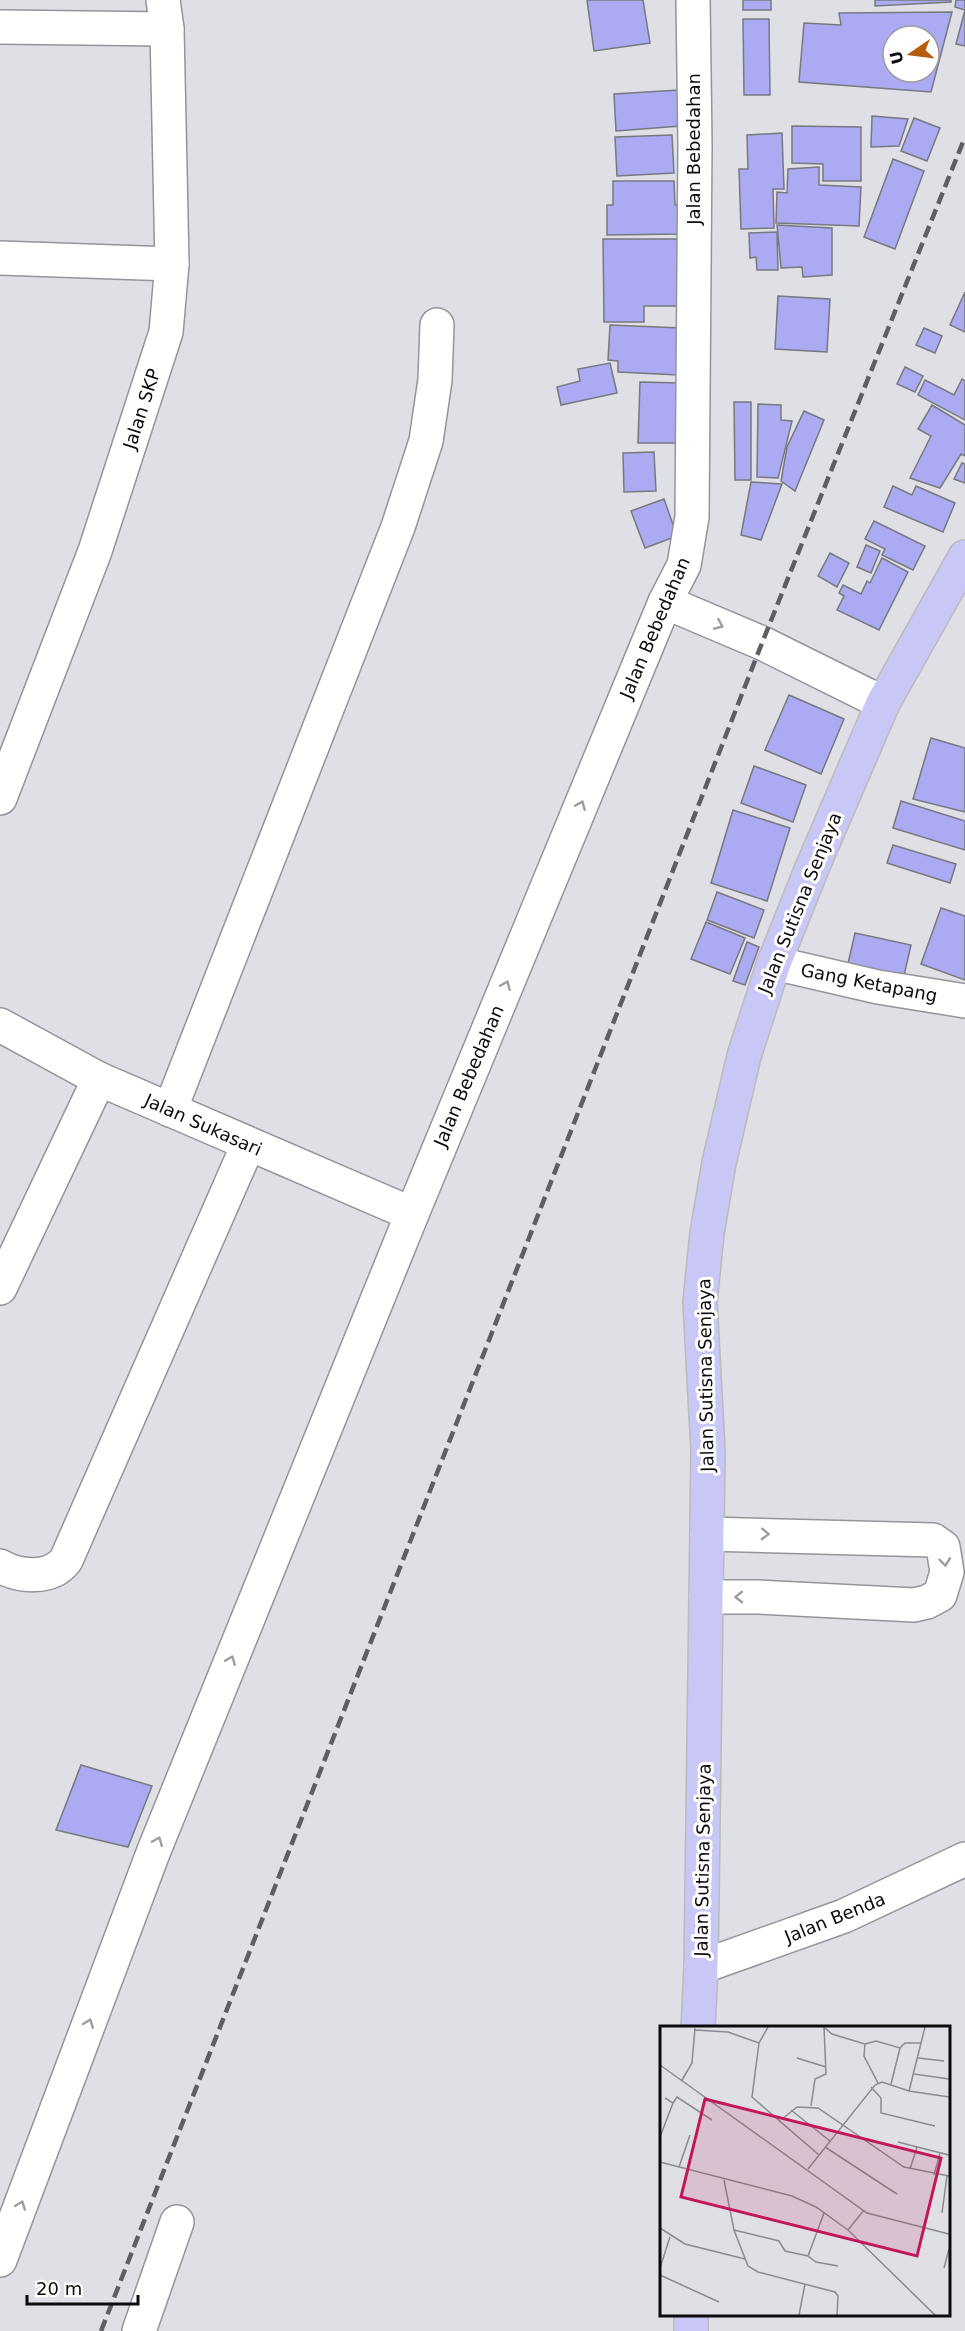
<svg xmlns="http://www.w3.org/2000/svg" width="965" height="2331" viewBox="0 0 965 2331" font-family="'DejaVu Sans',sans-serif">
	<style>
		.building { fill: #abaaf2; stroke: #78797f; stroke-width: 1.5; fill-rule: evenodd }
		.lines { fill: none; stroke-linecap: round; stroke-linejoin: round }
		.minor-casing { stroke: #94959b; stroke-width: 36 }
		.major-casing { stroke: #bbb; stroke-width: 36 }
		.minor { stroke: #fff; stroke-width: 33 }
		.major { stroke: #c8c7f5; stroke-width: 33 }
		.rail { stroke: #5f5f63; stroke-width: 4.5; stroke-dasharray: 12 6; stroke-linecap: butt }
		.oneway { stroke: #9d9d9e }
		.labels { text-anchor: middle; stroke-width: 6; stroke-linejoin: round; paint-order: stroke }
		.street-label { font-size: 18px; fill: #0b0b0d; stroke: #fff }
		.inset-road { fill: none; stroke: #8a8a8f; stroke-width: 1.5 }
		.view { fill: #c2185b; fill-opacity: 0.15; stroke: #c2185b; stroke-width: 3 }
		.inset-edge { fill: none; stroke: #0b0b0d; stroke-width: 3 }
	</style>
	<rect width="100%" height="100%" fill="#dfdfe6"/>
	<!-- building -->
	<g class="building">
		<polygon points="587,0 643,0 650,43 594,51"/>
		<rect x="743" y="0" width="28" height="10"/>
		<polygon points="875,0 951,0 951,2 875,6"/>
		<polygon points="956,0 965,0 965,10 955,7"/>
		<polygon points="965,10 965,46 956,44"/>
		<path d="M952,12L931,92L799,82L804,23L841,25L839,13ZM893,36H929V72H893Z"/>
		<polygon points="743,19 769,19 770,95 744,95"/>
		<polygon points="679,90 681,126 616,131 614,94"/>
		<polygon points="872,116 908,119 899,146 871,147"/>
		<polygon points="914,118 940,128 927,161 901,151"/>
		<polygon points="792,126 861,127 861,181 823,181 823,164 792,163"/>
		<polygon points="782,133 784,189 773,189 774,228 741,229 739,169 748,169 747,135"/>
		<polygon points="672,135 674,173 617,176 615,137"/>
		<polygon points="893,159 924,171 895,249 864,237"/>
		<polygon points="819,167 819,185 861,187 859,226 776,223 777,192 787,193 788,169"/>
		<polygon points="613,181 674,181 675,205 681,205 681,234 607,235 607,205 613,205"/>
		<polygon points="777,225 832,228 832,275 803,277 802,267 781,268"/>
		<polygon points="777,232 778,270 757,270 756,257 750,258 749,233"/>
		<polygon points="603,239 682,239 681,306 644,306 644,322 604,322"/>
		<polygon points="965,292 965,332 950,325"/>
		<polygon points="778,296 830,299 827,352 775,349"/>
		<polygon points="610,325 681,328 678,375 618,372 618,361 608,360"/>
		<polygon points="924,328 942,336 935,353 916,345"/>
		<polygon points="610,363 617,393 561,405 557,387 580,381 578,369"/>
		<polygon points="905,367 923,376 915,392 897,384"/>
		<polygon points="962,379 965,381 965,420 918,395 925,380 954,395"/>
		<polygon points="640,382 681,383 680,443 638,443"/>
		<polygon points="734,402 751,402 751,480 735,480"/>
		<polygon points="758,404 781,405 781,420 792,421 778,478 757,477"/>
		<polygon points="932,405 965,425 965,456 961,454 940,488 910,478 931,436 918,429"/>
		<polygon points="804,411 824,420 795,491 781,481 787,447"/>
		<polygon points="654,452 656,491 624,492 623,453"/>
		<polygon points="962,463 965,464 965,483 954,479"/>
		<polygon points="751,482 782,484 761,540 741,535"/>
		<polygon points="893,486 912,495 916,486 955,503 943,532 884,507"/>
		<polygon points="664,499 677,536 645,548 631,511"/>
		<polygon points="874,521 925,546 913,570 882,555 885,549 865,539"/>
		<polygon points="866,545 880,551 871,573 857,567"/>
		<polygon points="830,553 849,563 837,587 818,576"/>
		<polygon points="882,558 908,572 879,630 837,610 844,596 839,593 843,585 861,594 867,581 870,583"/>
		<polygon points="789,695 844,719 821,774 765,750"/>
		<polygon points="931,738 965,748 965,812 913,799"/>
		<polygon points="754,766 806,785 793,822 741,803"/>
		<polygon points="901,801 965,821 965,850 893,828"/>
		<polygon points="733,810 790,828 767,901 711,883"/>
		<polygon points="893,845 956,864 950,883 887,863"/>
		<polygon points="717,892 764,910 754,938 707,920"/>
		<polygon points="941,908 965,916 965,980 921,964"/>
		<polygon points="706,922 745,938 730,974 691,959"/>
		<polygon points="855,933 911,945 903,980 847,968"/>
		<polygon points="747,942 759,947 745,985 733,981"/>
		<polygon points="81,1765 152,1786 128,1847 56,1830"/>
	</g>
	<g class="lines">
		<defs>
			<g id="minor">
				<polyline points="0,27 167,29"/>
				<polyline points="0,258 172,264"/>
				<polyline points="665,602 762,643 883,703"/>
				<polyline points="0,798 95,551 166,332 172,264 167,29 163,0"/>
				<polyline points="774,963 878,987 965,1001"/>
				<polyline points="0,1025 99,1079 412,1214"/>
				<polyline points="170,1110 398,527 426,441 435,380 437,325"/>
				<polyline points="0,1288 99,1079"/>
				<path d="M0,1566C19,1577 51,1580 66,1560L248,1145"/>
				<polyline points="706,1597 759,1597 914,1605 927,1602 940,1595 947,1572 943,1547 933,1540 707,1534"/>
				<polyline points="701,1967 844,1916 965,1859"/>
				<polyline points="0,2260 153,1853 412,1214 665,602 684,565 692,517 695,144 693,0"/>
				<polyline points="139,2331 177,2222"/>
			</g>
			<g id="major">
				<polyline points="698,2028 701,1967 708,1451 700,1302 707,1233 719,1163 744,1056 774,963 812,868 883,703 965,557"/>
				<polyline points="691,2331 691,2314"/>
			</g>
		</defs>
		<!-- minor casing -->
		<use href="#minor" class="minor-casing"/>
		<!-- major casing -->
		<use href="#major" class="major-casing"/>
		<!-- minor -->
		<use href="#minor" class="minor"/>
		<!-- major -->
		<use href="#major" class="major"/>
		<!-- rail -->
		<polyline class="rail" points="101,2331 762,643 965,137"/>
	</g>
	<!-- one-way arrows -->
	<defs><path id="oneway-chevron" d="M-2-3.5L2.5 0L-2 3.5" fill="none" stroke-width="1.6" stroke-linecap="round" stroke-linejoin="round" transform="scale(1.5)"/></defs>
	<g class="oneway">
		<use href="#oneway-chevron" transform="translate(719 625) rotate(23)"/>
		<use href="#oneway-chevron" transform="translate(581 805) rotate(-67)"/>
		<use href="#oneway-chevron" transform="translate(506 985) rotate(-67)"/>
		<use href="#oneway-chevron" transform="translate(765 1534) rotate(2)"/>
		<use href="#oneway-chevron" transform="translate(945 1562) rotate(83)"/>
		<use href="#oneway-chevron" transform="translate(739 1597) rotate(179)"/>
		<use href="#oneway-chevron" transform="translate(231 1660) rotate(-68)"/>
		<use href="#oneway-chevron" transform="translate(158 1841) rotate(-68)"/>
		<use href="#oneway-chevron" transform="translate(89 2023) rotate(-69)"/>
		<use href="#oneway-chevron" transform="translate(21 2205) rotate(-69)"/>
	</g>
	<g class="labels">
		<!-- street labels -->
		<g class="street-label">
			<text transform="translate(694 149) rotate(-90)" y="6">Jalan Bebedahan</text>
			<text transform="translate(142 409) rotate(-72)" y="6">Jalan SKP</text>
			<text transform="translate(655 628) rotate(-67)" y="6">Jalan Bebedahan</text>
			<text transform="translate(800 903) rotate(-68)" y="6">Jalan Sutisna Senjaya</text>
			<text transform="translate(869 983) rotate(11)" y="6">Gang Ketapang</text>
			<text transform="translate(469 1076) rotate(-67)" y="6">Jalan Bebedahan</text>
			<text transform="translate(203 1125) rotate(24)" y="6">Jalan Sukasari</text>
			<text transform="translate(706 1375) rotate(-91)" y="6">Jalan Sutisna Senjaya</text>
			<text transform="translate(703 1860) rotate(-89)" y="6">Jalan Sutisna Senjaya</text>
			<text transform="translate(835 1918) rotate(-22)" y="6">Jalan Benda</text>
		</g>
	</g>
	<!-- overview -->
	<g transform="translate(660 2026)">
		<rect width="290" height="290" fill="#dfdfe6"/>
		<path class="inset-road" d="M108,1L99,17L92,71L159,129M165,2L172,8L205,18L204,30L218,57M35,4L68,6L99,17M205,18L216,15L240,22L245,17H261M137,32L166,41M258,32L284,35M0,39L207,187L289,208M254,48L289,53M22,54L32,37L35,2M231,58L240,22M211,61L221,72V87L275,100M249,65L265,1M13,77L17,71L52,94M151,80L155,53L166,48L164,1M131,84L170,115M122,93L137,81L158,82L244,141L289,150M0,111L13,77L5,72M238,116L257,121M165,121L237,168M0,136L132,170L156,181L188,204L275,289M19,141L30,109M148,143L215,59L222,56L249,65L289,71M250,143L257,121L289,129M274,149L280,127M64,154L74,204L88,240L98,246L175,266L178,270L177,289M164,187L148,230L156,236L178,240M282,187L287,150M0,202L25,218L85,233M74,204L119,215L125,225L148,230M188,204L204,184M0,242L10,211M284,242L289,223M0,249L59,276M139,289L145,258"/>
		<path class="view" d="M45,73L281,132L257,230L21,171Z"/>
		<rect width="290" height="290" class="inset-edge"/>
	</g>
	<!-- north arrow -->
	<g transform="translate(911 54) rotate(256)"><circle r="28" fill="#ffffff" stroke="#9d9d9e" stroke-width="1.5"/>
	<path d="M0-4.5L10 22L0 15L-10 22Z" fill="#b95b0c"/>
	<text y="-9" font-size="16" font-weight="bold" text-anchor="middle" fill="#0b0b0d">U</text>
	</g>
	<!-- scale -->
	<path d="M27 2295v9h111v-9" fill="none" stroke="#0b0b0d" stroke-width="3"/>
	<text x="36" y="2295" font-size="18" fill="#0b0b0d" stroke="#ffffff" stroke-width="4.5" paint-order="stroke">20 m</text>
</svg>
